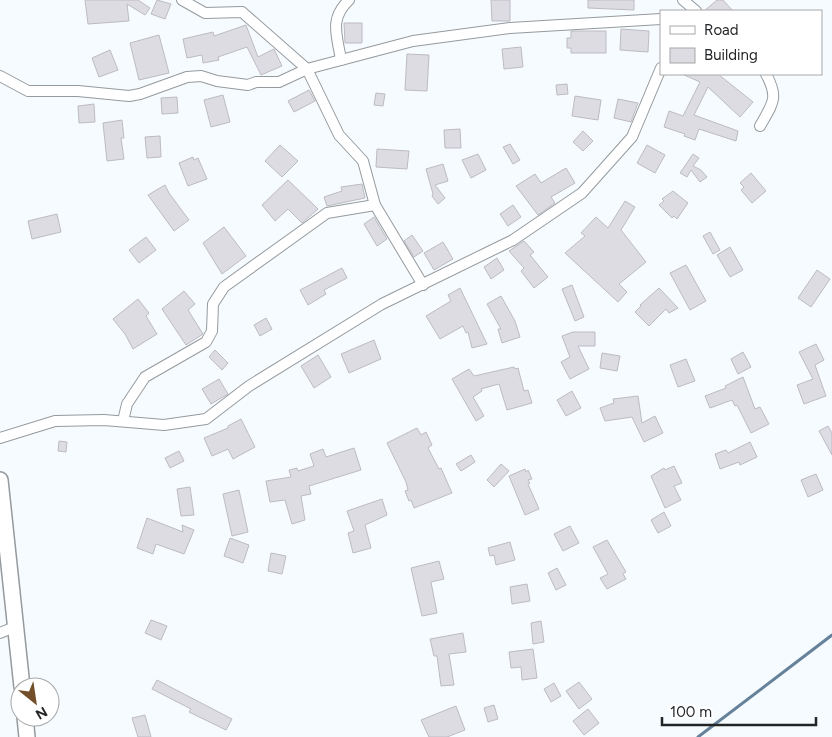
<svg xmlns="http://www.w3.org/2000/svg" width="832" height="737" viewBox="0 0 832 737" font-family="Figtree,sans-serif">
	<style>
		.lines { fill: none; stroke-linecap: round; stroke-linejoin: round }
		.stream { stroke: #66819a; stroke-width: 3 }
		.building { fill: #dedce3; stroke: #bdbbc2 }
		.street-casing { stroke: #949a9e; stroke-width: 12 }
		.secondary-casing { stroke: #949a9e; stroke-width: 18 }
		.street { stroke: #fff; stroke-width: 10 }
		.secondary { stroke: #fff; stroke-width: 15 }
	</style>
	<rect width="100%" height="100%" fill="#f6fbff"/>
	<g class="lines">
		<!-- stream -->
		<polyline class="stream" points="698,737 832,635"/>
	</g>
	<!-- building -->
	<g class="building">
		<polygon points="85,0 138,0 150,8 145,15 127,4 129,21 88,24"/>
		<polygon points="157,0 171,4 165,19 151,14"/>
		<polygon points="491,0 510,0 510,21 492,21"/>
		<polygon points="588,0 634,0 634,10 588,8"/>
		<polygon points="717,0 723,0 733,11 704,11"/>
		<polygon points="344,23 362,23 362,43 345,43"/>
		<polygon points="246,25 258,57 274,49 282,66 261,75 247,47 218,57 219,60 203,63 202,55 187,58 183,39 213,32 214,36"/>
		<polygon points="621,29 649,31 648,52 620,50"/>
		<polygon points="571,31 606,31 606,53 571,53 571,48 567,48 567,38 571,38"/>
		<polygon points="159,35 169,73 139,80 130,43"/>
		<polygon points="521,47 523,67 504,69 502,49"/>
		<polygon points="110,50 118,70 99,77 92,58"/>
		<polygon points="407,54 429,55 427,91 405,90"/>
		<polygon points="682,74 718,74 753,102 740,117 708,87 694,115 738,131 736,141 699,129 695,140 684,136 685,134 664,127 669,111 683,116 700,82"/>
		<polygon points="567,84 568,94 557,95 556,85"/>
		<polygon points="309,90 315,101 294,112 288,101"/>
		<polygon points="376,93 385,94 383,106 374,105"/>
		<polygon points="223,95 230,122 211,127 204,100"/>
		<polygon points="575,96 601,100 598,120 572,116"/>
		<polygon points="177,97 178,113 162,114 161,98"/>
		<polygon points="618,99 638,103 631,122 614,118"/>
		<polygon points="94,104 95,122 79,123 78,106"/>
		<polygon points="122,120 124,138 121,138 124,159 107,161 103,123"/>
		<polygon points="460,129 461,148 445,148 444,130"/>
		<polygon points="583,131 593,141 583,151 573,142"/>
		<polygon points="160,136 161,157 147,158 145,137"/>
		<polygon points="510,144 520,160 513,164 503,147"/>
		<polygon points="280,145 298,161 282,177 265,161"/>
		<polygon points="647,145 665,155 655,173 637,163"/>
		<polygon points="377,149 409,151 407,169 376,167"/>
		<polygon points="478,154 486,170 471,178 462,160"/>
		<polygon points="693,154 699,158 693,166 701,170 707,177 700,182 691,170 687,177 680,173"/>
		<polygon points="193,157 194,160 198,158 207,179 188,186 179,163"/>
		<polygon points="443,164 448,181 435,185 445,198 438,204 432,196 433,194 426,169"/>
		<polygon points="566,168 575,183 551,197 555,203 538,215 516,186 535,174 541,183"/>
		<polygon points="751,173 766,191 752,203 741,190 744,187 740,183"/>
		<polygon points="288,180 318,209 302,223 288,209 275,221 262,205"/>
		<polygon points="362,184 365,198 327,206 324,197 342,191 341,187"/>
		<polygon points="165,185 169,193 189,220 174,231 148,195"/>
		<polygon points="673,191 688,203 677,219 674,216 672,218 659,205 664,201 662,199"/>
		<polygon points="625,201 635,207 621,230 646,262 619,284 627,292 618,302 565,253 585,236 581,233 596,217 608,228"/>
		<polygon points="513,205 521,217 508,226 500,214"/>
		<polygon points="57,214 61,232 32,239 28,221"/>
		<polygon points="374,217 387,239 377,246 364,224"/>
		<polygon points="224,227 246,256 222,274 203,243"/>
		<polygon points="710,232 720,250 713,254 703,236"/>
		<polygon points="412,235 423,251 414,257 404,241"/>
		<polygon points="146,237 156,250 139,263 129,250"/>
		<polygon points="524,241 534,252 530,255 548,277 534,288 521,271 524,268 509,251"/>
		<polygon points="443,242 453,259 434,270 424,253"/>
		<polygon points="730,247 743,270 730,277 717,255"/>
		<polygon points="497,258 504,270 491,279 484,267"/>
		<polygon points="686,265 706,301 690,310 670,273"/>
		<polygon points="342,268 347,278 324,290 326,294 308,305 300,290"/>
		<polygon points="817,270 830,279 811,307 798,298"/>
		<polygon points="572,285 584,317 575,321 562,289"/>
		<polygon points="460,288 487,344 472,348 468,332 466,333 463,326 440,339 426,316 451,301 448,295"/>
		<polygon points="659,288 678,308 669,313 666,309 649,326 635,312 641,306 640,305"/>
		<polygon points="184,291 195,304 188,310 203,334 186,345 162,309"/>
		<polygon points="501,296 515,321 520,337 502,343 498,329 501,329 487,304"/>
		<polygon points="138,299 149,313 146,316 157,334 133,349 125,334 113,319"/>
		<polygon points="266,318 272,329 260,336 254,325"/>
		<polygon points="573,332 595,332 595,346 578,346 589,369 570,379 561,362 570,357 562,336"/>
		<polygon points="374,340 381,359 349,373 341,354"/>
		<polygon points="816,344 824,360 815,365 826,396 804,404 797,385 813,379 799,352"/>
		<polygon points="215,350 228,363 222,370 209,357"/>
		<polygon points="743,352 751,367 738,374 731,359"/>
		<polygon points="602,353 620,356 617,371 600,368"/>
		<polygon points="318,355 331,377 314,388 301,366"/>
		<polygon points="686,359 695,381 678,387 670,365"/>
		<polygon points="514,367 515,369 518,368 524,391 528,390 532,403 507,410 499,384 481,389 482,391 473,397 484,416 476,421 452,379 469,369 474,376"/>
		<polygon points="743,377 755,409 760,407 769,424 751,433 737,405 735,406 732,400 710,408 705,396 726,388 725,386"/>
		<polygon points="219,379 228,394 211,404 202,389"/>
		<polygon points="572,391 581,408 566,416 557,400"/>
		<polygon points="638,396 642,423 655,416 663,433 644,442 632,417 605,421 600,408 614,403 613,399"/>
		<polygon points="241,419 255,447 233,459 228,449 212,456 204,438 228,428 228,426"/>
		<polygon points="828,426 832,433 832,455 819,431"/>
		<polygon points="417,428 421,435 426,432 432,445 428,448 439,469 441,468 452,493 414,508 411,500 409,501 405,491 408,490 406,482 387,443"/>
		<polygon points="59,441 67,442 66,452 58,451"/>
		<polygon points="750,442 757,457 740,465 739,462 720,469 715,454 726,450 728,453"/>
		<polygon points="354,448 361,470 309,486 311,494 301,496 305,520 292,524 285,500 270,502 266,481 291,477 289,470 297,468 298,471 314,466 310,454 323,449 326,457"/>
		<polygon points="179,451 184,461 170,468 165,458"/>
		<polygon points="471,455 475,462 461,471 456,464"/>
		<polygon points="501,464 509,471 494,487 487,480"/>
		<polygon points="674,466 682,483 674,486 681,500 665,508 651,476 664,468 665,470"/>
		<polygon points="525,469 526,472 528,470 532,479 528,480 530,483 528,484 539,509 525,515 509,476"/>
		<polygon points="816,474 823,490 808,497 801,480"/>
		<polygon points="190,487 194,515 181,516 177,489"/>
		<polygon points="239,490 248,532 232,536 223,494"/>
		<polygon points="382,499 387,515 365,525 371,548 353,553 348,533 354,531 347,511"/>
		<polygon points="664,512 671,526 658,533 651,520"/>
		<polygon points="147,518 183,532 182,525 194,530 184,554 156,544 153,554 137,548"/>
		<polygon points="570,526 579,543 563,551 554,534"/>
		<polygon points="230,538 249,545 243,563 224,556"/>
		<polygon points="607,540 626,572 623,574 626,579 607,589 600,578 608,574 593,547"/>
		<polygon points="510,542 515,560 496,565 494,555 490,556 488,548"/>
		<polygon points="271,553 286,556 282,574 268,571"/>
		<polygon points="439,561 444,579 431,582 437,613 422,616 411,568"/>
		<polygon points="557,568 566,585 556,590 548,573"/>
		<polygon points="527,584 530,601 512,604 510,587"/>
		<polygon points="151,620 167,626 161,640 145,633"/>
		<polygon points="541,621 544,642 533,644 531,623"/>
		<polygon points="463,633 466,652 449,654 454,685 441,686 437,656 434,656 430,639"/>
		<polygon points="533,649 537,678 522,680 521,667 511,668 509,652"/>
		<polygon points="157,680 232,719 226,730 189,712 191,709 152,689"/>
		<polygon points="579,682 592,699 579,709 566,691"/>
		<polygon points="554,683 561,696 551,702 544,689"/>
		<polygon points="494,705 498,719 488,722 484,708"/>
		<polygon points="456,706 465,730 447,737 429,737 421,720"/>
		<polygon points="588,709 599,723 584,735 573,721"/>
		<polygon points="145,715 151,737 138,737 132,718"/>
	</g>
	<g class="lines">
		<defs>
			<g id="street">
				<polyline points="182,0 205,13 242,12 307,69 339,135 363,161 375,205 423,285"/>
				<polyline points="683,0 696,11"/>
				<path d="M341,60C337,35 329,19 349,0"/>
				<polyline points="0,76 28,91 78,91 129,96 140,94 187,77 201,76 217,81 248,85 256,82 279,82 307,69 413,41 510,28 661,19"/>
				<path d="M760,126C773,103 779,98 766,74"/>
				<polyline points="123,421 127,404 145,377 206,342 212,331 213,304 224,287 327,213 375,205"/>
				<polyline points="0,438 55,421 104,420 164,425 206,419 249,386 382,304 513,240 582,193 632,137 661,68"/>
				<polyline points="0,633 17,626"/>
			</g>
			<g id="secondary">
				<polyline points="0,480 22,687"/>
				<polyline points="25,717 27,737"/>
			</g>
		</defs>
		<!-- street casing -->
		<use href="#street" class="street-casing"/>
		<!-- secondary casing -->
		<use href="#secondary" class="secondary-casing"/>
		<!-- street -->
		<use href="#street" class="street"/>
		<!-- secondary -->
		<use href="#secondary" class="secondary"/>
	</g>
	<!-- legend -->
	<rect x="660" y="10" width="162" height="65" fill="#ffffff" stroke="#a7a8a9"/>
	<rect x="670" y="26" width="25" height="8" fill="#ffffff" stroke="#a7a8a9"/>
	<text x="704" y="35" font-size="15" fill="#232527">Road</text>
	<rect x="670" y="48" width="25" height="15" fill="#dedce3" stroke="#a7a8a9"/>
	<text x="704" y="60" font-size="15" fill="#232527">Building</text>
	<!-- north arrow -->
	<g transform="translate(35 702) rotate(150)"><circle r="24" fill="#ffffff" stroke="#a7a8a9"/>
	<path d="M0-4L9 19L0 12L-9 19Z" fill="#724f28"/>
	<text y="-8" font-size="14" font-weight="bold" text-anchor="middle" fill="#232527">N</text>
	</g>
	<!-- scale -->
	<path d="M662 717v8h154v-8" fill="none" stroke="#232527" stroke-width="2.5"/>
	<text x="670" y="717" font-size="15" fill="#232527" stroke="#ffffff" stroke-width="4" paint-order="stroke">100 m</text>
</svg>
